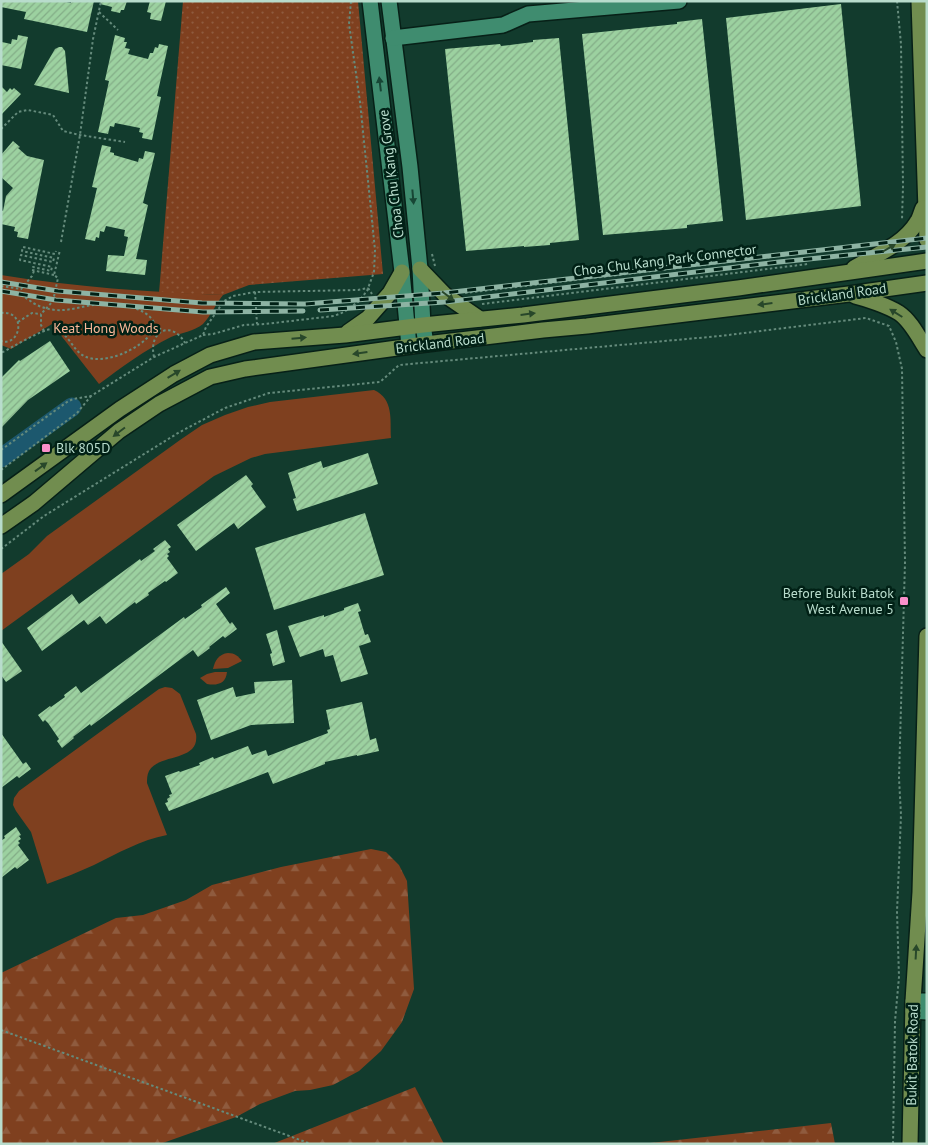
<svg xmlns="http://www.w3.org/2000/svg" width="928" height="1145" viewBox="0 0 928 1145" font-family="'PT Sans',sans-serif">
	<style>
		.grass { fill: url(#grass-dots) }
		.forest { fill: url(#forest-firs) }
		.park { fill: #7f401f }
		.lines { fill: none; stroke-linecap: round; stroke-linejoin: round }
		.river { stroke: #1c586e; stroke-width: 19 }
		.building { fill: url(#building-hatch) }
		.minor-casing { stroke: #072017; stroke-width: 18 }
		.major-casing { stroke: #072017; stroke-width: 18 }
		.path { stroke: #658b7c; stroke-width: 2; stroke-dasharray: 2.5 2.5; stroke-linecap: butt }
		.minor { stroke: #3f8c6f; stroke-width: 15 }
		.major { stroke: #718d4f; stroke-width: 15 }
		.rail-casing { stroke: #8db3a3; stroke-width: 5 }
		.rail { stroke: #012116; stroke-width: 3; stroke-dasharray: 9; stroke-linecap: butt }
		.oneway { fill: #174635 }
		.oneway2 { fill: #28472a }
		.poi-dot { fill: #f98fca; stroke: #012116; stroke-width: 2 }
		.labels { text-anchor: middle; stroke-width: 5; stroke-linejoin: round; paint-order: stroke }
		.street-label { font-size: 14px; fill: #b8dccc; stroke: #012116 }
		.park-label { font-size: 14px; fill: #fab899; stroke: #012116 }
		.poi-label { font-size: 14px; fill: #b8dccc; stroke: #012116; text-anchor: start }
	</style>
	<defs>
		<pattern id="grass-dots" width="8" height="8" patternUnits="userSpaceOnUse" patternTransform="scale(1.25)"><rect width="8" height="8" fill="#7f401f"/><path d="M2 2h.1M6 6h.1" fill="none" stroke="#8f5b3e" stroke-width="1.8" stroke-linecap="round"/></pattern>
		<pattern id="forest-firs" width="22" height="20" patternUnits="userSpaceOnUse" patternTransform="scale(1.25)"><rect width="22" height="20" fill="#7f401f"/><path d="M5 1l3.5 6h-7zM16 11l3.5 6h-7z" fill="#8f5b3e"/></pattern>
		<pattern id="building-hatch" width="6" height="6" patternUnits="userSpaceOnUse" patternTransform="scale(1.25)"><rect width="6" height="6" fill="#9cd1a0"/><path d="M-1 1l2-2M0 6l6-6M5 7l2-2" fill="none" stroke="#83ad87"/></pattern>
	</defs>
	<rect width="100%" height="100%" fill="#123b2d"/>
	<!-- grass -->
	<polygon class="grass" points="183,1 358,1 383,274 249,285 223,295 159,293"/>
	<!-- forest -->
	<g class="forest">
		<polygon points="371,849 386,852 399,865 407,881 414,989 402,1022 381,1051 359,1071 333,1085 310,1090 295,1091 260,1104 236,1117 160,1144 1,1144 1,973 116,918 143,915 186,900 212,885 281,867"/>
		<polygon points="415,1087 444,1144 272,1144"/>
		<polygon points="831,1123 835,1144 641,1144"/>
	</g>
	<!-- park -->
	<g class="park">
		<path d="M1,275C75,287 149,292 223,295C216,304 210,317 203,324C194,331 181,333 171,337C145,350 122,367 99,384L52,324L11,349L1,345Z"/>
		<path d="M374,390C394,399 390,420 391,438L265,454L251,458L214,476L1,631V574L29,554L47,536L180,440L202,425L225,415L248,407L270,402Z"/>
		<path d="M228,653C235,653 238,656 242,661L228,668L213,669C215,660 219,654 228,653Z"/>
		<path d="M215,672H227C226,683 218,686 207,684L200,678L207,674Z"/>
		<path d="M165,687L172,688L180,694L196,734C200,762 159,753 149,771C147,775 147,779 147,783L167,835C141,840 118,853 94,865C79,872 63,878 47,884L31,832L16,811L13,805L14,798L19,791L159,689Z"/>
	</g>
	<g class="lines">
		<!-- river -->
		<polyline class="river" points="1,458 72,407"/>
	</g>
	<!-- building -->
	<g class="building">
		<polygon points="1,1 61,1 71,3 71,1 94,1 87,32 24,19 26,12 1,7"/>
		<polygon points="101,1 127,1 124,10 121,10 120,13 111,11 112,7 100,4"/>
		<polygon points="150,1 166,1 161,21 150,19 151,13 147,12"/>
		<polygon points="841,4 861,206 746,220 726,18"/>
		<polygon points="702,19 723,221 687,225 687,228 603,235 582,34 677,24 677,22"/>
		<polygon points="18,35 28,37 21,69 1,65 2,42 11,44 12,39 17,40"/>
		<polygon points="115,35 125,38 124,42 127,42 125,48 130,49 128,54 148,59 150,53 153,53 155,47 158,48 159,44 168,46 157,96 161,97 152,140 142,138 143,133 139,132 140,128 115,123 114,127 110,126 108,134 98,132 109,81 105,80"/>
		<polygon points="559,38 579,240 550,243 550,245 524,247 524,246 466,251 445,49 500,44 501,46 533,42 533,40"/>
		<polygon points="59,47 62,47 65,51 69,93 34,85 55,49"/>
		<polygon points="1,86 7,92 10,88 12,90 14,88 21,94 1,115"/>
		<polygon points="13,141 20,147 18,148 27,156 44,160 28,239 17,237 18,232 14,231 15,227 1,224 1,210 3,211 6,196 13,188 1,177 1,155"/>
		<polygon points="102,145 111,147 110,152 114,153 114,155 138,162 139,158 143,159 145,151 155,153 143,203 148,205 136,259 147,260 145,275 106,271 108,255 124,256 128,237 124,236 125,230 106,226 104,232 100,231 99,238 96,237 95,241 85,239 97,188 92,187"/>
		<polygon points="50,341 70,371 28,400 1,428 1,378 19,360 20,361"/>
		<polygon points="368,453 378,484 297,511 293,499 296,498 288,473 321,461 323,468"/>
		<polygon points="246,475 253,484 251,486 266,507 238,529 234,523 196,551 177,525"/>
		<polygon points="365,513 384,575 274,610 255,548"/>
		<polygon points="165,540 171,547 168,549 170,552 167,554 169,556 167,558 178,573 166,582 165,581 148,593 149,595 136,604 135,602 106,624 100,616 88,625 84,620 42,651 27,628 72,594 79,604 140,559 141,561 155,551 153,549"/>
		<polygon points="226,587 230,593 216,604 230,624 232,622 237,629 225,638 223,636 209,647 210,648 198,657 193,650 91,726 90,724 73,737 74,738 62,748 57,741 59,739 48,723 45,720 43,722 38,715 50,706 51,707 65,697 64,695 76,686 81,693 184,617 185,619 202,607 201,605"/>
		<polygon points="358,603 361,611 358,612 365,635 368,634 371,642 359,646 368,674 341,682 333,655 325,657 323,649 300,657 288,626 324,615 324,617 344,610 344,608"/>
		<polygon points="277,630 285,662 273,666 270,654 272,653 266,634"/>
		<polygon points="1,641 22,671 6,682 1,675"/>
		<polygon points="292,680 294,723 251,725 211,740 197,700 233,687 236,697 255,693 254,682"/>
		<polygon points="362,702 370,740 376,738 379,751 357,756 357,755 325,762 325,764 273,784 268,772 169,811 165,803 168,802 167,799 170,797 169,795 172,794 165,776 179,771 180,772 200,765 199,763 213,757 214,759 248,746 252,755 266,750 268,756 328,733 327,730 330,729 326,710"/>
		<polygon points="1,733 23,764 26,762 31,769 19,778 17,776 1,788"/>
		<polygon points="16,827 21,835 19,836 21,839 18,841 20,843 18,845 29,860 17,869 15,867 1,878 1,841 5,838 4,836"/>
	</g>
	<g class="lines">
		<defs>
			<g id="minor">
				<polyline points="370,1 402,272 409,346"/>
				<polyline points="389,1 410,167 420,269 423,325 426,344"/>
				<polyline points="393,38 503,25 528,14 679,1"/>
				<polyline points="913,1001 927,1001"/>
				<polyline points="913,1011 927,1012"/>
			</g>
			<g id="major">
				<polyline points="919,1 927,240"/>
				<path d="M854,268C876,255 904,244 917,222C920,218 921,212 923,208"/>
				<polyline points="420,269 445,295 480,319"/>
				<path d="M855,296C867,299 888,306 899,313C911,321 919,338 927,350"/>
				<polyline points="348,332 368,318 390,293 402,272"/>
				<polyline points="1,495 120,409 174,374 210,355 254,342 345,335 423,325 523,315 738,288 927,261"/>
				<polyline points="1,526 34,503 119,431 159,404 210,377 245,369 426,344 543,330 587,326 849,294 927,283"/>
				<polyline points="910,1144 913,1001 920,892 927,636"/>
			</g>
		</defs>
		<!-- minor casing -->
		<use href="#minor" class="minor-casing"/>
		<!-- major casing -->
		<use href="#major" class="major-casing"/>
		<!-- path -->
		<g class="path">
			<polyline points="897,1 901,44 903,186 902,220"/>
			<polyline points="99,12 118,30"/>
			<polyline points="1,129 18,112 28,110 53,115 63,131 80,135 125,142"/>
			<polyline points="61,242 80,135 93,39 101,1"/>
			<polyline points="432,254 435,266"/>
			<polyline points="54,275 32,270 33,267 51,271 52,267 20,260 21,255 53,262 54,258 22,251 23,247 55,254 56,251"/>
			<polyline points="1,286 21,289 32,276 34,271"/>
			<polyline points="368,288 372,294"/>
			<path d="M1,292C7,293 14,293 20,295C25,297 29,300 33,303C40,307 47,309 55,310C68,311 80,307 93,305C110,303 138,304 151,318C155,322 155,327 152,332C141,349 104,366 84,356C72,350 68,331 53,329C44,328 11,348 1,353"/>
			<polyline points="255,292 257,324"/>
			<polyline points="465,293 865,246"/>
			<polyline points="482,304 808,264"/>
			<path d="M1,313C27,310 21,347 1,341"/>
			<polyline points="18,322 32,313 41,314"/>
			<polyline points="155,325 163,331"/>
			<polyline points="44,331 41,325 41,314 53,301 58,278 54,275 60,250"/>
			<polyline points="203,335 213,334 244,325 265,324 334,316 344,312 358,302 367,291 374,272 375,250 360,102 349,24 351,1"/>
			<path d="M154,357C148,330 172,320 185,343"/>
			<polyline points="1,450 67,402 73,399 91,396 154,357 203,335 206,327 224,301 233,296 255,292 358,290 368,288"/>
			<polyline points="1,470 77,413 91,396"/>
			<polyline points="1,549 44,516 178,433 225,408 269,393 380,382 399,365 720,336 866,318 889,326 896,342 902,369 905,562 899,778 901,815 897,912 899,977 895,1021 893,1144"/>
			<polyline points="1,1030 311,1144"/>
		</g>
		<!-- minor -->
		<use href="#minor" class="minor"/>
		<!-- major -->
		<use href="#major" class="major"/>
		<defs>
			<g id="rail">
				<polyline points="1,282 58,291 202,303 305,304 444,293 927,238"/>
				<polyline points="1,291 56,300 203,312 303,311"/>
				<polyline points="320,310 445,302 779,262 927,247"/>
			</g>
		</defs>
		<!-- rail casing -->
		<use href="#rail" class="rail-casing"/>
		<!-- rail -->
		<use href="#rail" class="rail"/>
	</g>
	<!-- one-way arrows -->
	<defs><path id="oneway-solid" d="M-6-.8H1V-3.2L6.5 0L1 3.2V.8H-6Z" transform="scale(1.25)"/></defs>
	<g class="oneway">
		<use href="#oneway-solid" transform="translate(380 84) rotate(-97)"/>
		<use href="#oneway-solid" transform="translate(413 197) rotate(85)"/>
	</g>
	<g class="oneway2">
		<use href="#oneway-solid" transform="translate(889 248) rotate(-30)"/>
		<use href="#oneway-solid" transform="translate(448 296) rotate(37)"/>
		<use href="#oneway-solid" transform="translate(765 304) rotate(173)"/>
		<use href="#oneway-solid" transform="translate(896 313) rotate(-148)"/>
		<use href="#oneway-solid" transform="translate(528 314) rotate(-7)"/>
		<use href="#oneway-solid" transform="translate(299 338) rotate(-5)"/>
		<use href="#oneway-solid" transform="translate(360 353) rotate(172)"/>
		<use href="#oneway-solid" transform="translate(174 374) rotate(-31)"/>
		<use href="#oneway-solid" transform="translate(119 432) rotate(143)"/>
		<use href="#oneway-solid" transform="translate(41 467) rotate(-36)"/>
		<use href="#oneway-solid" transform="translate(916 952) rotate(-87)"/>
	</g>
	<!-- markers -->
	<g class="poi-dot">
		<rect x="41" y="443" width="10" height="10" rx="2.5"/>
		<rect x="899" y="596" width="10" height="10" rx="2.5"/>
	</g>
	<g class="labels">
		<!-- street labels -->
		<g class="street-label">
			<text transform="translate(391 174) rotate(-97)" y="5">Choa Chu Kang Grove</text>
			<text transform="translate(665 260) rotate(-7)" y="5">Choa Chu Kang Park Connector</text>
			<text transform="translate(842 294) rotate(-8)" y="5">Brickland Road</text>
			<text transform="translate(440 343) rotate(-7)" y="5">Brickland Road</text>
			<text transform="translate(912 1055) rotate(-89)" y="5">Bukit Batok Road</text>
		</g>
		<!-- park labels -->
		<g class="park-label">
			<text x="106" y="333">Keat Hong Woods</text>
		</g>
		<!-- poi labels -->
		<g class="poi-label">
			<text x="56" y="453">Blk 805D</text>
			<text x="894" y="598" text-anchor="end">Before Bukit Batok<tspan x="894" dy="16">West Avenue 5</tspan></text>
		</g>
	</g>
	<!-- border -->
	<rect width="928" height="1145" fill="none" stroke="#b8dccc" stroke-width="5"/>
</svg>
